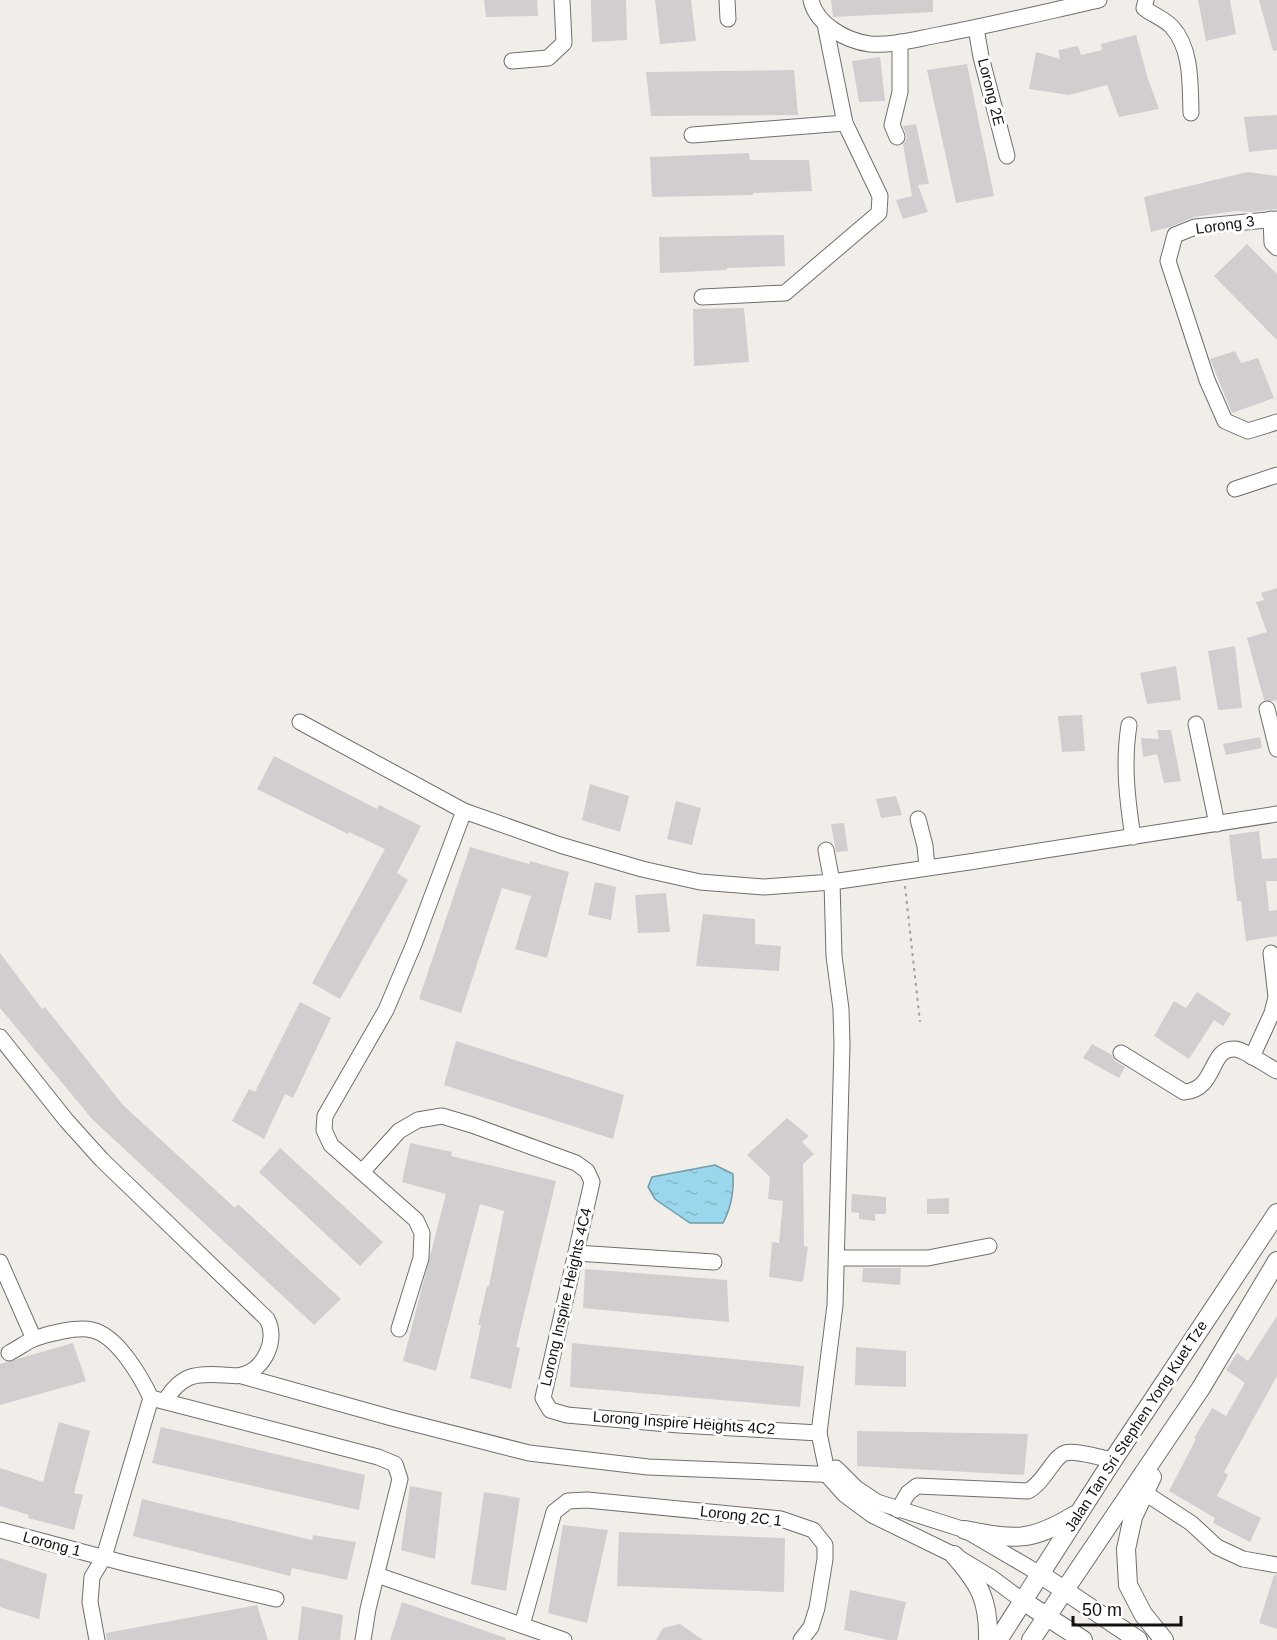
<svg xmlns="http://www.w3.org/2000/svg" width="1277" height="1640" viewBox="0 0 1277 1640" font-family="Arial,sans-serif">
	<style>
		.water { fill: url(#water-ripples); stroke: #729caa; stroke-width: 1.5 }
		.building { fill: #d2cdcf }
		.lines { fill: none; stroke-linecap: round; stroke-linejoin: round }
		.minor-casing { stroke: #716f6b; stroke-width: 17 }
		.major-casing { stroke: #716f6b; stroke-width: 20 }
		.path { stroke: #a29f9c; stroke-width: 2; stroke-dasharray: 3 4.5; stroke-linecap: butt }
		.minor { stroke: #fff; stroke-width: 15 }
		.major { stroke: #fff; stroke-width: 18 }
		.labels { text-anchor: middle; stroke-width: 6; stroke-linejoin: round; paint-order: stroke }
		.street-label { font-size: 15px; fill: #131210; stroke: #fff }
	</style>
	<defs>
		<pattern id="water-ripples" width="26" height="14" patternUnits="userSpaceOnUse" patternTransform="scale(1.5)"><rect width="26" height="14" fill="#9bd7ec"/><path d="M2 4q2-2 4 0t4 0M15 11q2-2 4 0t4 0" fill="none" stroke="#85b8c9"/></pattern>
	</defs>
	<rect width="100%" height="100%" fill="#f1eeea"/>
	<!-- water -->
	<path class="water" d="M715,1165L733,1174C734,1191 731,1208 723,1223H690L655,1199L648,1187L652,1177Z"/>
	<!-- building -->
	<g class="building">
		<polygon points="484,0 537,0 538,16 486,17"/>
		<polygon points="591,0 626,0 627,40 592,42"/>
		<polygon points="655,0 691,0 696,41 660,44"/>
		<polygon points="831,0 933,0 933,12 833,17"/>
		<polygon points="1198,0 1230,0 1236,34 1206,41"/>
		<polygon points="1259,0 1277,0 1277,50 1273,51"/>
		<polygon points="1136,35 1148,79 1159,109 1119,117 1107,85 1069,95 1029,89 1036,52 1060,59 1058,50 1078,46 1081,55 1102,50 1101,44"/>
		<polygon points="880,57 885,101 859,102 852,61"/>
		<polygon points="967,64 994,196 956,203 927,70"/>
		<polygon points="794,70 798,115 651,116 646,72"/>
		<polygon points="1277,115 1277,149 1249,152 1244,117"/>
		<polygon points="916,124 929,184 918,185 928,212 903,219 896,200 912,196 903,144 907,138 903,126"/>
		<polygon points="749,153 750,160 809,160 812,191 753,193 753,195 652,197 650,157"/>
		<polygon points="1247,172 1277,176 1277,209 1251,212 1236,211 1194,217 1170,227 1151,232 1144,197"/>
		<polygon points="784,235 785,266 727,268 727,270 660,273 659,237"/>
		<polygon points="1247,244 1277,274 1277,340 1214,276"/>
		<polygon points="744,308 749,362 694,366 693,309"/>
		<polygon points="1235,351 1241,363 1258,358 1274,398 1232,413 1210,359"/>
		<polygon points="1277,588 1277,700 1272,701 1264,700 1247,638 1267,632 1256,602 1264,600 1261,593"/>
		<polygon points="1235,646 1242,708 1218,710 1208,651"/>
		<polygon points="1176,666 1181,700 1147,704 1140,673"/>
		<polygon points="1082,715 1085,751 1062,752 1058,716"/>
		<polygon points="1157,730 1171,730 1181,781 1164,783 1157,754 1143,757 1141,738 1159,739"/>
		<polygon points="1260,737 1262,748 1226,755 1223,744"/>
		<polygon points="274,756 377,809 379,805 421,826 397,873 408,880 340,999 312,983 385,849 349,832 348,834 257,789"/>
		<polygon points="590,784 629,796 620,832 582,820"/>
		<polygon points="896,796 902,815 881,818 876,799"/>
		<polygon points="676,801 701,808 692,845 667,839"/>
		<polygon points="844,823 848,851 836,852 831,824"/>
		<polygon points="1259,831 1262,859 1277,858 1277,881 1266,881 1269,911 1277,910 1277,936 1246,941 1241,901 1237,901 1229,835"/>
		<polygon points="470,847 529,864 530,861 569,872 547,958 515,949 531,896 502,888 461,1013 419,999"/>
		<polygon points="595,882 616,887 611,920 588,915"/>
		<polygon points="666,893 670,932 638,933 635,895"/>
		<polygon points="703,914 755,919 755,944 781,946 779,971 696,966"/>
		<polygon points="0,953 42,1009 45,1007 123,1105 235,1208 238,1204 341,1299 314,1325 93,1120 0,1008"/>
		<polygon points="1197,992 1231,1014 1223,1026 1214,1020 1189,1059 1154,1036 1174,1001 1186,1008"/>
		<polygon points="300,1002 331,1018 293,1098 285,1094 264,1139 232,1121 249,1089 255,1092"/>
		<polygon points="456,1041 624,1095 613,1139 444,1085"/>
		<polygon points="1092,1044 1112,1055 1115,1061 1125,1067 1119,1078 1083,1058"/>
		<polygon points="787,1118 809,1136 802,1142 814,1154 803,1164 804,1246 808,1247 803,1282 769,1277 772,1242 779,1243 783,1201 768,1199 770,1177 747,1155"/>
		<polygon points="410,1143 452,1152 451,1156 556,1181 516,1347 520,1348 511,1389 470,1378 481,1325 478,1325 487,1286 489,1286 504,1211 480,1204 436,1371 403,1361 446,1194 402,1182"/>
		<polygon points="280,1148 383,1242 360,1266 259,1172"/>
		<polygon points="852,1194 886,1197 886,1214 875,1214 875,1221 859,1219 859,1213 851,1212"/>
		<polygon points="949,1198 949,1214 927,1214 927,1199"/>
		<polygon points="863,1268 901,1268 900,1285 862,1282"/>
		<polygon points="585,1269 727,1280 729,1322 583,1308"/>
		<polygon points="1277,1316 1277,1376 1224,1472 1228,1475 1217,1496 1261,1518 1250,1542 1213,1523 1215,1518 1169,1491 1196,1439 1194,1438 1212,1408 1226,1416 1245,1383 1226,1370 1237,1353 1248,1361"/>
		<polygon points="73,1343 86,1381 0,1405 0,1364"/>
		<polygon points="572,1343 804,1366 800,1407 570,1387"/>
		<polygon points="856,1347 906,1351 906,1387 855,1385"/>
		<polygon points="59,1422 90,1431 74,1493 83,1495 74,1530 28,1518 29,1515 0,1506 0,1468 43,1482"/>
		<polygon points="161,1427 365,1475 359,1510 152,1463"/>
		<polygon points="857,1431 1028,1434 1024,1475 857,1466"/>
		<polygon points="410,1486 442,1492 435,1559 401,1550"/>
		<polygon points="484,1492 520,1498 506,1591 471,1584"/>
		<polygon points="142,1499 312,1540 313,1535 356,1542 347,1580 292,1568 290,1576 133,1536"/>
		<polygon points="563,1525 608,1530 587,1623 548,1613"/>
		<polygon points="619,1532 785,1538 784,1592 617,1586"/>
		<polygon points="0,1558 47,1574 39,1619 0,1607"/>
		<polygon points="1274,1575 1277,1575 1277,1629 1259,1623"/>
		<polygon points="850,1590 906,1602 897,1640 888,1640 844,1630"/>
		<polygon points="402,1602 506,1638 506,1640 390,1640"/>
		<polygon points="257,1605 268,1640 107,1640 106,1633"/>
		<polygon points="302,1606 343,1615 340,1640 298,1640"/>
		<polygon points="680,1624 703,1640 656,1640 663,1628"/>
	</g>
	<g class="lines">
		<defs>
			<g id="minor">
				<polyline points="727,0 728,19"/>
				<path d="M811,0C816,24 846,41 870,44C892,46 916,39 938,35C992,25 1045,12 1099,0"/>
				<path d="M1146,0L1144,8C1153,15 1165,19 1172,27C1192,49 1190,84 1191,113"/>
				<polyline points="976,28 981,57 1007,156"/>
				<polyline points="512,61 548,58 564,43 562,0"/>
				<polyline points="692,135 845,123"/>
				<polyline points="897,137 892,125 900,92 900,42"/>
				<polyline points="1271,219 1272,243 1277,248"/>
				<polyline points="1277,219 1195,227 1175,235 1168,261 1207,380 1225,421 1248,431 1277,422"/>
				<polyline points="702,297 785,293 879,213 880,196 845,123 825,24"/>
				<polyline points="1235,489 1277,475"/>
				<polyline points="1267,709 1277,749"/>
				<polyline points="300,722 464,811 560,845 642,869 700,882 764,887 832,882 969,862 1277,814"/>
				<polyline points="1196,724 1217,824"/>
				<path d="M1129,725C1123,763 1127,799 1133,837"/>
				<polyline points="918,819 925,846 927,867"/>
				<polyline points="826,850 832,882 834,956 841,1009 842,1045 835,1305 819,1433 828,1476 845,1495 872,1515 954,1555 992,1578 1023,1601"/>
				<path d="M0,1037L66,1120L102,1160L267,1319C278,1339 265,1369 242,1375C237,1377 229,1375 224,1375C194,1373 181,1375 165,1401"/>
				<path d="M1121,1053L1184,1092C1217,1090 1209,1047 1235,1049C1245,1050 1267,1066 1277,1071"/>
				<polyline points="1252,1057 1272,1013 1276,997 1271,953"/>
				<polyline points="362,1172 399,1131 418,1120 442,1116 472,1125 576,1163 587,1171 592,1182 543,1398 550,1410 567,1415 679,1425 819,1433"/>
				<polyline points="576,1253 714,1262"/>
				<polyline points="837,1258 928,1258 989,1246"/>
				<polyline points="0,1262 34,1339"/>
				<polyline points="399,1329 421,1258 422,1233 416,1220 331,1145 324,1130 325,1116 386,1010 414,944 464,811"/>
				<path d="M9,1353C17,1349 25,1343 33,1339C47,1334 78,1326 92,1330C117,1335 141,1377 151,1398"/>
				<polyline points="242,1376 392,1418 529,1453 648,1467 841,1475"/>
				<polyline points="151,1398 378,1457 395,1464 400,1479 368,1609 363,1640"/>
				<polyline points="836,1468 856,1488 877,1502 965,1530 1040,1574"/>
				<polyline points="1145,1493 1191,1523 1217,1547 1243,1559 1277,1565"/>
				<path d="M898,1510L908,1493L917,1486L1028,1491C1044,1483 1053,1457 1065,1453C1075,1450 1101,1458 1113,1460"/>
				<polyline points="0,1530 124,1563 276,1599"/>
				<polyline points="377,1575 564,1640"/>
				<polyline points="522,1625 554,1512 568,1501 587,1500 781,1519 813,1530 825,1545 825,1559 817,1608 811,1627 801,1640"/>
				<polyline points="97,1640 90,1602 92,1577 104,1557 151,1398"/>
			</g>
			<g id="major">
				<polyline points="1152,1477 1133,1517 1126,1549 1128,1585 1143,1614 1164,1640"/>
				<path d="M965,1530C1016,1540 1030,1542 1075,1515"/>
				<path d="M954,1555C980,1584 989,1601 988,1640"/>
				<polyline points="1040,1574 1138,1640"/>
				<polyline points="1023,1601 1083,1640"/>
				<polyline points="998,1640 1113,1460 1277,1213"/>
				<polyline points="1031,1640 1201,1388 1277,1261"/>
			</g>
		</defs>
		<!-- minor casing -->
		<use href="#minor" class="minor-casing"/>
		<!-- major casing -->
		<use href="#major" class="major-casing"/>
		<!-- path -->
		<polyline class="path" points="905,886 920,1022"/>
		<!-- minor -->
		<use href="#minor" class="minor"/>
		<!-- major -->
		<use href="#major" class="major"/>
	</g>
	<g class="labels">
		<!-- street labels -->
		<g class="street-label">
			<text transform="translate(991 92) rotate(76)" y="5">Lorong 2E</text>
			<text transform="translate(1225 225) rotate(-8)" y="5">Lorong 3</text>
			<text transform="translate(566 1297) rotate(-77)" y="5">Lorong Inspire Heights 4C4</text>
			<text transform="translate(684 1423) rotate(4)" y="5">Lorong Inspire Heights 4C2</text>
			<text transform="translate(1136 1426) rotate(-57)" y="5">Jalan Tan Sri Stephen Yong Kuet Tze</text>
			<text transform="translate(741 1516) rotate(7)" y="5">Lorong 2C 1</text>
			<text transform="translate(52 1544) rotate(15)" y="5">Lorong 1</text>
		</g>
	</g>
	<!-- scale -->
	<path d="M1073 1616v9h108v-9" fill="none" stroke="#131210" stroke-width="3"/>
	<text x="1082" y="1616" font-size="18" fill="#131210" stroke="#ffffff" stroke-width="4.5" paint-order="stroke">50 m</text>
</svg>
